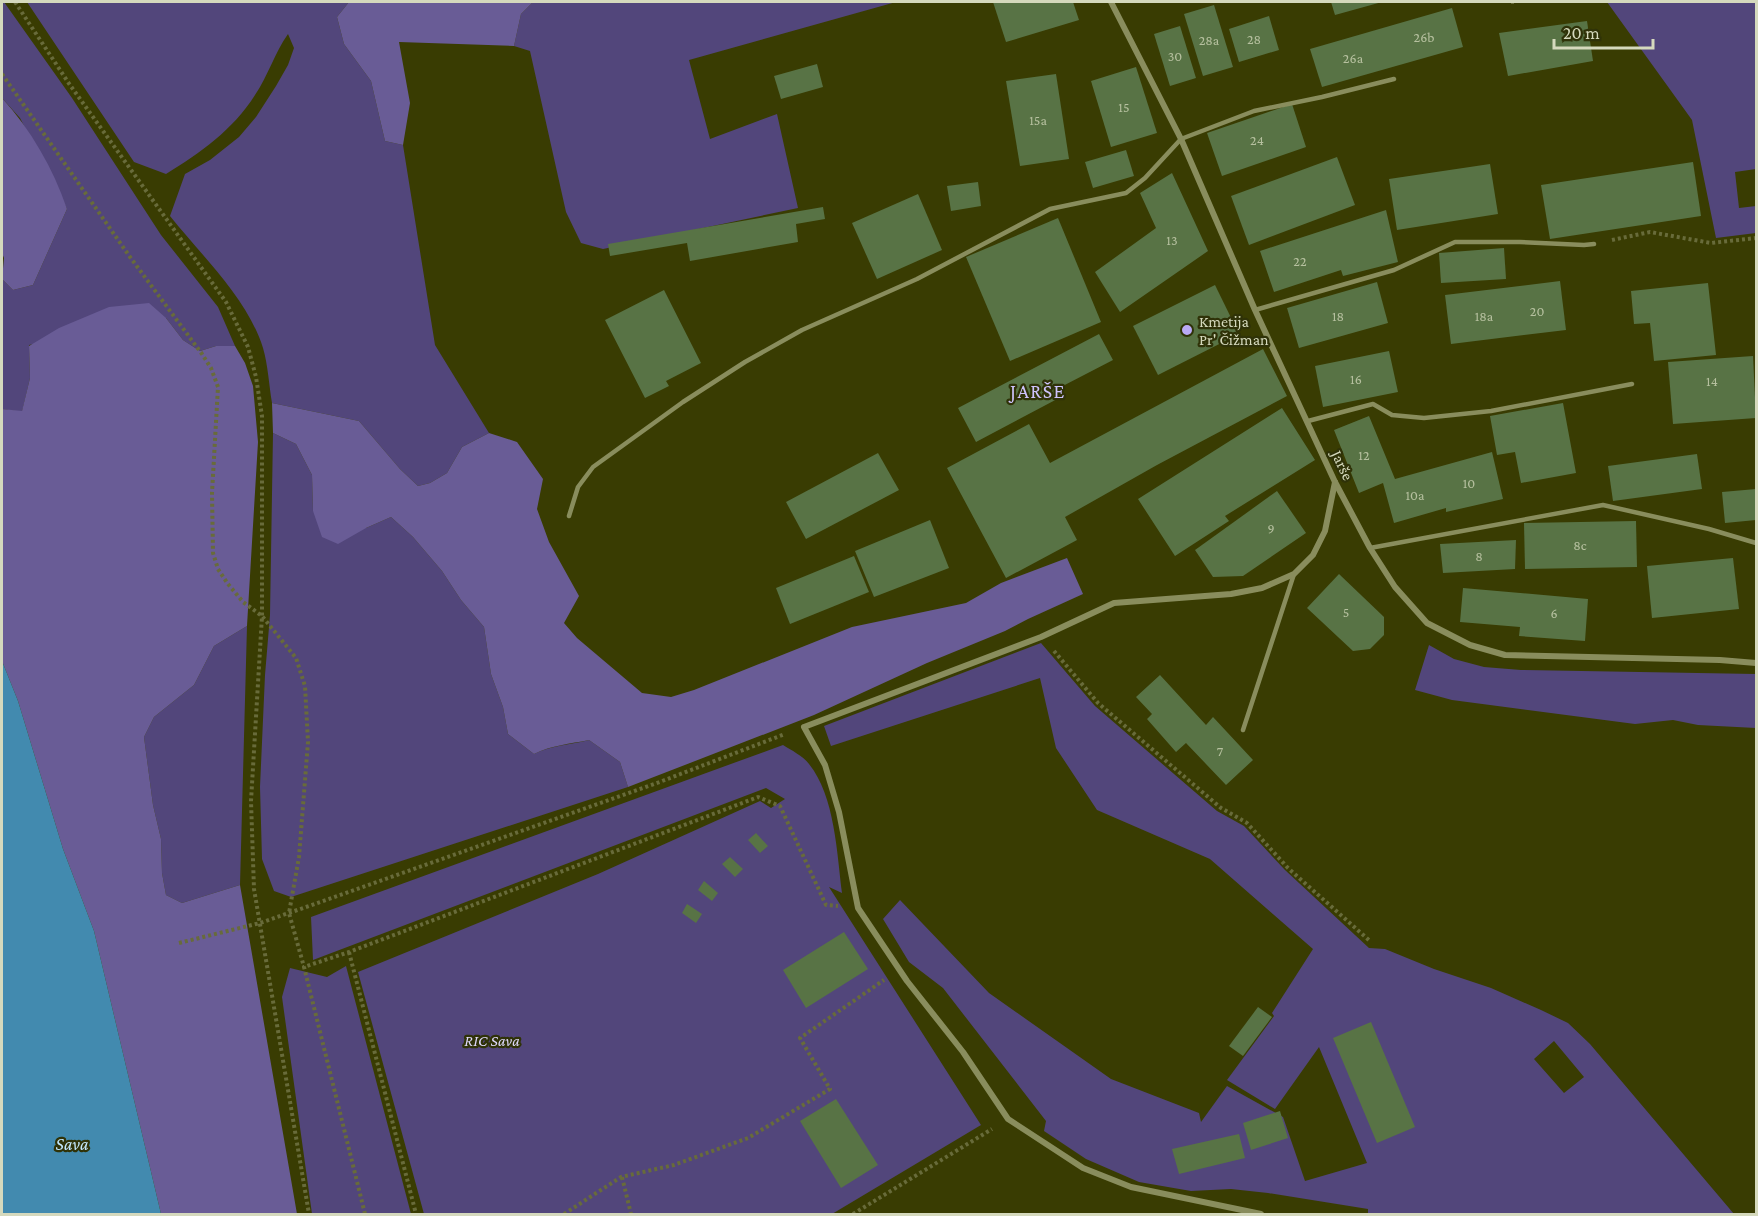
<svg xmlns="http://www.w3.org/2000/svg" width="1758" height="1216" viewBox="0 0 1758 1216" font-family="'Crimson Pro',serif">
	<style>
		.green { fill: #52467b; fill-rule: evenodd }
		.forest { fill: #695c96 }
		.water { fill: #428aaf }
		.building { fill: #587345 }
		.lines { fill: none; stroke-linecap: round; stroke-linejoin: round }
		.path { stroke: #686b3a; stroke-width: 4; stroke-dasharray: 3 3; stroke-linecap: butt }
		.lane { stroke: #898d5d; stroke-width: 4.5 }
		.street { stroke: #898d5d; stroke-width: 6 }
		.poi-dot { fill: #baaaf6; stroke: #2f3208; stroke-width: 2 }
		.labels { text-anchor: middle; stroke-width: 4.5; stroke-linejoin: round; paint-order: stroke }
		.number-label { font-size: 14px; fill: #b6c09f }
		.poi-label { font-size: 16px; fill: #d5d9bd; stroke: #2f3208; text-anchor: start }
		.street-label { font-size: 16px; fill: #d5d9bd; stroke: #2f3208 }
		.park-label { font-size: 16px; font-style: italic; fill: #ddd7fa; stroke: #2f3208 }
		.water-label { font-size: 18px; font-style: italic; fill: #c3e8fd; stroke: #2f3208 }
		.quarter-label { font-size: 20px; letter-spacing: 1.5px; fill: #cec3fd; stroke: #2f3208 }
	</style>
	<rect width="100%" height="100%" fill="#393c02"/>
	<!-- green -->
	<g class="green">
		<polygon points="2,2 4,2 72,98 161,235 218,307 235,346 216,346 200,351 183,340 166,318 29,345 30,378 22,412 2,409 2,279 13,290 33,285 67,209 20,118 2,98"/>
		<path d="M27,2H349L337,17L344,44L371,81L385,141L403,145L435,345L489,433L462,447L447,473L430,483L418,486L400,469L359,421L272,403C269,385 268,365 263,348C248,299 201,255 170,216L185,174L210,160L239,137L256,117L276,86L288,65L294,48L288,34C275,52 268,76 255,95C233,130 200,153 166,174L134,162Z"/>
		<polygon points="533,2 896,2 689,60 710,139 777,114 798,208 603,249 581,243 566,212 530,51 514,46 521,14"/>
		<polygon points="1607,2 1756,2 1756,169 1735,172 1739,208 1756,206 1756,233 1716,238 1692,120"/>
		<path d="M273,433L296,444L312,475L313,511L366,528L391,517L413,537L442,571L461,600L484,627L491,674L503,707L508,734L534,754C552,745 570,745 589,740L620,762L628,787L291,897L274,891L262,859L260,787L265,675L270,615Z"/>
		<polygon points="247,626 240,885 182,903 166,895 162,873 161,839 153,805 144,737 154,717 194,685 214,646"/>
		<path d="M1041,643L1095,706L1217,811L1244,826L1285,870L1369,948L1385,949L1434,969L1491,988L1541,1010L1568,1023L1590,1044L1734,1214H1368V1209L1268,1193L1231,1189L1191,1191L1139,1182L1086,1159L1044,1131L1046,1121L943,988L909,962L883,919L900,900L989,993L1111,1079L1199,1113L1201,1122L1227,1086L1283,1117L1305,1181L1367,1163L1319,1047L1275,1109L1227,1080L1274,1016L1272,1013L1313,949L1210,859L1097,810L1056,748L1040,678L831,746L824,726ZM1554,1041L1584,1077L1564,1093L1534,1059Z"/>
		<polygon points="1429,645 1454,659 1484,667 1521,670 1756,674 1756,728 1698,725 1673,720 1635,724 1452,700 1415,690"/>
		<path d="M783,745C791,750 803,756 809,764C835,796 837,854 842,893L829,887L981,1125L832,1214H424L358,972L598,874L760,801L771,808L785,799L766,788L313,960L311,917Z"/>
		<polygon points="346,966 411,1214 312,1214 282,997 290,968 327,977"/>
	</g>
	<!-- forest -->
	<g class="forest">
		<polygon points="349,2 533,2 521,14 514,46 399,42 410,103 403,145 385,141 371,81 344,44 337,17"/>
		<path d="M2,98C31,130 53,168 67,209L33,285L13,290L2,279L4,258L2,253Z"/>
		<polygon points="149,303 166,318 183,340 200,351 216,346 235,346 245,363 253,386 258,442 247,626 214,646 194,685 154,717 144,737 153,805 161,839 162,873 166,895 182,903 240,885 297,1214 161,1214 94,931 63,849 18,701 2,661 2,409 22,411 30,378 29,346 59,328 109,307"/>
		<path d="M272,403L359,421L400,469L418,486L430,483L447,473L462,447L489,433L517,442L543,479L537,509L549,542L579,596L564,623L577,638L642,693L671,697L694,690L852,627L966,603L1001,583L1067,558L1083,594L1028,619L1005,631L927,663L814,715L628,787L620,762L589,740C570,744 552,745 534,754L508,734L503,707L491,674L484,627L461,600L442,571L413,537L391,517L366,528L338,544L322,537L313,511L312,475L296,444L273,433Z"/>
	</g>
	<!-- water -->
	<polygon class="water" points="2,661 18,701 63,849 94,931 161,1214 2,1214"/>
	<!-- building -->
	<g class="building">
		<polygon points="993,2 1073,2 1079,20 1006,42"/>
		<polygon points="1331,2 1382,2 1335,15"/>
		<polygon points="1214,5 1233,67 1203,76 1184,14"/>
		<polygon points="1452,8 1463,47 1322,87 1310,49"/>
		<polygon points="1269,16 1279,50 1239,62 1229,29"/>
		<polygon points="1587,21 1593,61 1508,76 1499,33"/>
		<polygon points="1180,26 1196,78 1170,86 1154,34"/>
		<polygon points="817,64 823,87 781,99 774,76"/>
		<polygon points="1136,67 1157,133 1111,147 1091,81"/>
		<polygon points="1056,74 1069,159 1020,166 1006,81"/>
		<polygon points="1292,104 1306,147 1222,176 1207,133"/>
		<polygon points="1126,150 1134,176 1093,188 1085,162"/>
		<polygon points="1337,157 1355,205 1249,245 1231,196"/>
		<polygon points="1693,162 1701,216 1550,239 1541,185"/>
		<polygon points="1490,164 1498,214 1397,230 1389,179"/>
		<polygon points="1172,173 1208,251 1120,312 1095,272 1156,228 1140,193"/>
		<polygon points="978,182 981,206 951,211 947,186"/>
		<polygon points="918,194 942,250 877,279 852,223"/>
		<polygon points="823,207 825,219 796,224 798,242 690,261 687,243 610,256 608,244"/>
		<polygon points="1386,210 1398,262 1343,276 1341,270 1274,292 1260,251"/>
		<polygon points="1058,218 1101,322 1010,361 966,257"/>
		<polygon points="1504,248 1506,279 1441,283 1439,253"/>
		<polygon points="1560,281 1566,330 1451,344 1445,295"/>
		<polygon points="1377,282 1388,323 1299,348 1287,308"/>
		<polygon points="1708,283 1716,355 1654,361 1650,323 1634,324 1631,291"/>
		<polygon points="1215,285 1239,334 1158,375 1133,326"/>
		<polygon points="664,290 701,363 666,381 669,386 645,398 605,320"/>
		<polygon points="1099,334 1113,360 1057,389 1061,397 976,442 958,408"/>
		<polygon points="1263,349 1287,396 1157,465 1065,517 1077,540 1006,578 947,468 1029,424 1050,463"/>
		<polygon points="1389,351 1398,392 1323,407 1315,366"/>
		<polygon points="1753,356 1756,418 1673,424 1668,362"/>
		<polygon points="1563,403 1576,473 1521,483 1515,452 1497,455 1490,416"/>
		<polygon points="1282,408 1315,460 1225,516 1229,521 1175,556 1138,499"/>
		<polygon points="1369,416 1395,479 1492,452 1503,499 1446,512 1446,508 1394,523 1383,483 1359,493 1334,430"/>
		<polygon points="878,453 899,490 806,539 786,502"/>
		<polygon points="1697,454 1702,489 1613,501 1608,466"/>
		<polygon points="1756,489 1756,520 1725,523 1722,492"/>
		<polygon points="1277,491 1306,533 1243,576 1213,577 1195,550"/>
		<polygon points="930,520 949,568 874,597 855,551"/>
		<polygon points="1636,521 1637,567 1525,569 1524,523"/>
		<polygon points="1516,540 1515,569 1443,573 1440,544"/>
		<polygon points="854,556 869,592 790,624 776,588"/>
		<polygon points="1733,558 1739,609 1652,618 1647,566"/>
		<polygon points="1339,574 1384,617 1384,635 1370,649 1353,651 1307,608"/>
		<polygon points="1463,588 1588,599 1585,641 1519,636 1520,627 1460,622"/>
		<polygon points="1160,675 1206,725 1213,717 1253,760 1226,785 1186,743 1176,752 1147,719 1152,714 1136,697"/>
		<polygon points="756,833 768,846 760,853 748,840"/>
		<polygon points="730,857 743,869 735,877 722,864"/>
		<polygon points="704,881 718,893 712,901 698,890"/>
		<polygon points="687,904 702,914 696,923 682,913"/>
		<polygon points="844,932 868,969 806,1008 783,970"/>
		<polygon points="1258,1007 1272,1017 1243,1056 1229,1046"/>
		<polygon points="1371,1022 1415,1127 1377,1143 1333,1038"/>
		<polygon points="836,1099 878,1165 841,1188 800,1121"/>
		<polygon points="1280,1111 1288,1138 1251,1150 1243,1123"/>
		<polygon points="1239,1134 1245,1158 1179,1174 1172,1149"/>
	</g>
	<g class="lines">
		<!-- path -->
		<g class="path">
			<polyline points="15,2 70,85 226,302 248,347 256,377 262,416 262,616 251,801 254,889 309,1214"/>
			<polyline points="1511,2 1514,2"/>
			<polyline points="2,74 130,257 202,354 211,368 218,387 212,493 213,553 218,569 228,584 243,602 262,616 296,658 305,686 308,742 299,857 289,913 304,967"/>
			<polyline points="1612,240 1650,232 1711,243 1756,238"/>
			<polyline points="1054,651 1098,703 1221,808 1247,823 1288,868 1371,942"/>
			<polyline points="179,943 260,923 306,907 657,783 785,734"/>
			<polyline points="349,952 416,1214"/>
			<polyline points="622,1177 631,1214"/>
			<polyline points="365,1214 304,967 349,952 758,797 780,806 826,905 838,906"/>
			<polyline points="564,1214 621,1177 674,1165 748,1138 830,1089 800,1038 884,980"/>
			<polyline points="853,1214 992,1129"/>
		</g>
		<!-- lane -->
		<g class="lane">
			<polyline points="1255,310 1394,270 1455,242 1520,242 1584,245 1594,244"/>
			<polyline points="1308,421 1373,404 1392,415 1424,418 1491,411 1632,384"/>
			<polyline points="569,516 578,487 593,467 683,402 745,362 802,330 917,279 1050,209 1126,193 1145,178 1181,139 1254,111 1322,97 1394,79"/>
			<polyline points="1370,548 1603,505 1709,529 1756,543"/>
			<polyline points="1243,730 1294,574"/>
		</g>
		<!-- street -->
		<g class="street">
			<polyline points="1111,2 1181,139 1255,310 1335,482 1370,548 1395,587 1427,623 1470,645 1505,655 1720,660 1756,663"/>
			<polyline points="1261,1214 1131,1187 1083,1168 1008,1119 963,1052 907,981 858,908 839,812 825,765 804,727 1041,637 1114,603 1231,594 1262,588 1294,574 1313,555 1325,531 1335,482"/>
		</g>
	</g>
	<!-- markers -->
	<circle class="poi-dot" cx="1187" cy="330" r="6"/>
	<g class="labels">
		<!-- number labels -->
		<g class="number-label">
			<text x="1424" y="42">26b</text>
			<text x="1254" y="44">28</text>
			<text x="1209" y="45">28a</text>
			<text x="1175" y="61">30</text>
			<text x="1353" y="63">26a</text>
			<text x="1124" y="112">15</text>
			<text x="1038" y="125">15a</text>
			<text x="1257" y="145">24</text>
			<text x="1172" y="245">13</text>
			<text x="1300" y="266">22</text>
			<text x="1537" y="316">20</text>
			<text x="1338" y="321">18</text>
			<text x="1484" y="321">18a</text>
			<text x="1356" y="384">16</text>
			<text x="1712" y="386">14</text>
			<text x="1364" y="460">12</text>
			<text x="1469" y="488">10</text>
			<text x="1415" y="500">10a</text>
			<text x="1271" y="533">9</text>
			<text x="1580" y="550">8c</text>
			<text x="1479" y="561">8</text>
			<text x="1346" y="617">5</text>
			<text x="1554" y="618">6</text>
			<text x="1220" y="756">7</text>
		</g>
		<!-- poi labels -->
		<g class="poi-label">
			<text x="1199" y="327">Kmetija<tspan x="1199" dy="18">Pr' Čižman</tspan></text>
		</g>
		<!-- street labels -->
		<g class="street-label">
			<text transform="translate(1343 465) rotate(65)" y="6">Jarše</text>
		</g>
		<!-- park labels -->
		<g class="park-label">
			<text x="492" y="1046">RIC Sava</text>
		</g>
		<!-- water labels -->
		<g class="water-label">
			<text x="72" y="1150">Sava</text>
		</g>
		<!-- quarter labels -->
		<g class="quarter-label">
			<text x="1038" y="398">JARŠE</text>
		</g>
	</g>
	<!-- border -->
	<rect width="1758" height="1216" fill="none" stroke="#d5d9bd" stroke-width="6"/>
	<!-- scale -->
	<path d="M1554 39v9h99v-9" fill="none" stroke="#d5d9bd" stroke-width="3"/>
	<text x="1563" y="39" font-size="18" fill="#d5d9bd" stroke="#2f3208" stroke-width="4.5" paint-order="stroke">20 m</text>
</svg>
